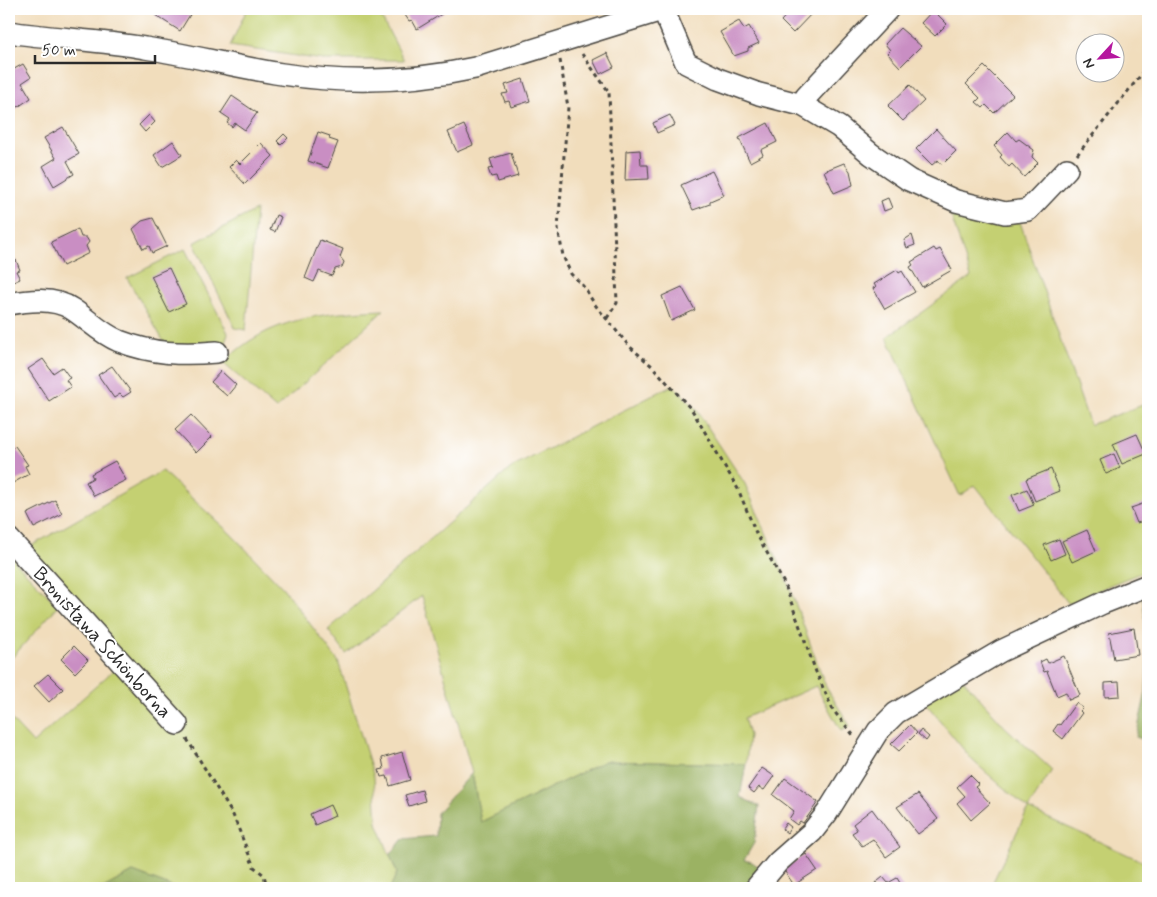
<svg xmlns="http://www.w3.org/2000/svg" width="1157" height="897" viewBox="0 0 1157 897" font-family="Mynerve,sans-serif">
	<style>
		.green { fill: #c4d072; stroke: #787e4e }
		.forest { fill: #9bb264; stroke: #636e48 }
		.building { fill: #c98ec3 }
		.lines { fill: none; stroke-linecap: round; stroke-linejoin: round }
		.minor-casing { stroke: #494641; stroke-width: 24 }
		.path { stroke: #494641; stroke-width: 3; stroke-dasharray: 4 4; stroke-linecap: butt }
		.minor { stroke: #fff; stroke-width: 21 }
		.labels { text-anchor: middle; stroke-width: 4; stroke-linejoin: round; paint-order: stroke }
		.street-label { font-size: 20px; fill: #2b2b2b; stroke: #fff }
	</style>
	<rect width="100%" height="100%" fill="#fff"/>
	<filter id="ink" filterUnits="userSpaceOnUse"><feTurbulence type="fractalNoise" baseFrequency=".02" numOctaves="2"/><feDisplacementMap in="SourceGraphic" scale="10" xChannelSelector="R" yChannelSelector="G"/><feConvolveMatrix kernelMatrix="1 2 1 2 8 2 1 2 1" color-interpolation-filters="sRGB"/></filter>
	<filter id="wash" filterUnits="userSpaceOnUse"><feTurbulence type="fractalNoise" baseFrequency=".0096" numOctaves="4" result="noise"/><feDisplacementMap in="SourceGraphic" scale="20" xChannelSelector="R" yChannelSelector="G"/><feGaussianBlur stdDeviation="1.12" result="paint"/><feColorMatrix in="noise" values="0 0 0 0 0 0 0 0 0 0 0 0 0 0 0 0 0 1.4 0 .05"/><feComposite in="paint" operator="in"/></filter>
	<g filter="url(#wash)">
		<rect width="100%" height="100%" fill="#f1ddbc"/>
		<!-- green -->
		<g class="green">
			<polygon points="247,9 377,9 404,60 323,60 230,46"/>
			<polygon points="948,206 1003,221 1020,222 1090,425 1148,403 1148,570 1110,585 1069,604 975,485 960,496 887,337 971,277"/>
			<polygon points="256,210 246,330 235,328 194,243"/>
			<polygon points="185,249 228,333 225,343 214,349 168,349 127,278"/>
			<path d="M384,310L276,409L223,363C268,317 323,313 384,310Z"/>
			<polygon points="673,385 694,406 745,484 789,586 826,687 850,726 841,731 816,686 744,718 749,735 746,764 605,761 481,822 472,773 422,596 346,654 328,630 511,468"/>
			<polygon points="162,471 231,534 283,588 338,661 374,777 377,823 397,873 390,888 175,888 133,872 103,888 9,888 9,717 33,743 116,668 24,550"/>
			<polygon points="9,555 58,606 9,661"/>
			<polygon points="962,678 1005,727 1052,770 1028,809 1148,864 1148,888 990,888 1028,809 973,761 924,701"/>
		</g>
		<!-- forest -->
		<g class="forest">
			<polygon points="1148,590 1148,741 1136,737 1146,692 1148,647 1142,592"/>
			<polygon points="605,761 746,764 740,797 759,806 754,843 744,860 752,862 763,870 749,888 390,888 397,873 390,855 403,839 436,836 437,813 472,773 481,822"/>
			<polygon points="133,872 175,888 103,888"/>
		</g>
		<g id="blocks">
			<!-- building -->
			<g class="building">
				<polygon points="158,9 184,9 191,13 180,31 155,15"/>
				<polygon points="401,9 443,9 445,12 417,29 412,20 409,21"/>
				<polygon points="792,9 811,9 814,11 793,33 781,21"/>
				<polygon points="933,10 947,24 935,36 921,23"/>
				<polygon points="739,21 744,29 749,26 759,43 748,48 748,51 734,56 720,32"/>
				<polygon points="900,28 921,46 900,67 887,53 890,50 885,44"/>
				<polygon points="607,53 614,67 600,74 593,60"/>
				<polygon points="23,64 31,77 22,83 31,98 15,109 9,99 9,72"/>
				<polygon points="984,66 1013,95 994,113 986,105 983,108 976,102 980,98 966,84"/>
				<polygon points="523,79 530,101 511,107 509,101 505,102 502,94 508,93 505,85"/>
				<polygon points="910,85 924,101 903,121 888,106"/>
				<polygon points="232,96 257,113 245,130 235,123 232,127 227,123 230,119 221,113"/>
				<polygon points="149,115 155,122 145,132 139,125"/>
				<polygon points="670,115 675,125 657,133 653,123"/>
				<polygon points="768,123 777,142 761,150 763,155 750,162 739,138"/>
				<polygon points="464,125 473,145 457,152 448,132"/>
				<polygon points="63,127 79,154 67,161 74,174 54,186 43,166 56,158 44,138"/>
				<polygon points="936,129 956,151 942,165 938,160 932,165 916,149"/>
				<polygon points="318,132 330,136 329,139 338,142 328,168 308,161"/>
				<polygon points="1008,132 1016,141 1019,139 1034,150 1032,157 1038,163 1024,177 1012,164 1009,167 1000,157 1002,155 994,146"/>
				<polygon points="284,134 288,138 281,145 277,141"/>
				<polygon points="173,141 182,155 162,167 154,155"/>
				<polygon points="261,143 273,156 245,184 229,167 236,160 240,164"/>
				<polygon points="640,150 641,165 648,165 649,179 625,180 626,151"/>
				<polygon points="511,153 518,176 498,182 496,176 491,177 488,169 493,168 490,159"/>
				<polygon points="844,163 850,171 853,185 834,193 824,171"/>
				<polygon points="712,171 724,195 710,201 710,204 693,210 681,185"/>
				<polygon points="888,198 892,208 884,211 881,201"/>
				<polygon points="276,215 281,217 275,232 270,230"/>
				<polygon points="153,218 167,246 152,253 149,246 143,249 133,229 142,221"/>
				<polygon points="78,229 81,237 86,237 89,242 86,246 89,253 63,266 51,242"/>
				<polygon points="912,235 915,245 907,248 904,240"/>
				<polygon points="320,240 343,249 340,257 344,262 342,267 335,269 332,276 319,271 314,282 305,278"/>
				<polygon points="934,248 936,251 940,249 952,270 922,287 910,267 913,265 911,262"/>
				<polygon points="16,260 20,270 16,271 20,279 9,284 9,263"/>
				<polygon points="169,268 186,304 169,312 151,276"/>
				<polygon points="897,270 899,273 902,271 915,292 885,309 873,288 876,287 874,284"/>
				<polygon points="682,287 695,310 671,321 662,296"/>
				<polygon points="43,359 53,373 62,367 70,378 66,380 71,387 49,401 28,369"/>
				<polygon points="112,366 131,392 123,397 120,394 114,398 98,375"/>
				<polygon points="221,371 236,385 227,396 211,382"/>
				<polygon points="191,415 212,437 196,453 175,430"/>
				<polygon points="1137,434 1146,454 1122,464 1113,444"/>
				<polygon points="15,446 28,465 25,466 29,474 11,484 9,479 9,449"/>
				<polygon points="1114,454 1120,468 1106,474 1100,460"/>
				<polygon points="115,461 126,480 94,496 86,482 93,478 91,474"/>
				<polygon points="1051,469 1060,491 1035,501 1026,479"/>
				<polygon points="1027,489 1034,505 1019,511 1012,495"/>
				<polygon points="55,500 62,514 34,528 27,514"/>
				<polygon points="1145,503 1148,519 1137,523 1131,508"/>
				<polygon points="1087,530 1096,551 1072,562 1062,541"/>
				<polygon points="1059,539 1065,554 1051,560 1044,545"/>
				<polygon points="1134,628 1138,655 1114,659 1109,633"/>
				<polygon points="74,646 88,660 75,673 61,659"/>
				<polygon points="1064,656 1080,695 1069,700 1066,692 1057,696 1047,671 1044,672 1040,662 1046,659 1048,663"/>
				<polygon points="48,674 63,689 49,702 34,686"/>
				<polygon points="1119,682 1120,696 1105,697 1105,683"/>
				<polygon points="1076,703 1083,708 1080,711 1082,713 1063,739 1053,731 1058,724 1060,725"/>
				<polygon points="910,725 917,733 899,751 891,744"/>
				<polygon points="921,730 929,737 926,741 918,734"/>
				<polygon points="402,752 410,780 390,786 387,776 381,777 379,770 384,769 382,758"/>
				<polygon points="762,768 774,776 764,790 759,787 754,793 748,788"/>
				<polygon points="970,775 979,784 975,787 990,803 971,820 957,803 965,796 957,787"/>
				<polygon points="785,778 818,802 803,823 800,821 797,825 789,819 794,811 773,795"/>
				<polygon points="422,790 425,801 409,806 405,795"/>
				<polygon points="918,794 938,819 918,834 897,807"/>
				<polygon points="330,805 335,816 315,825 310,814"/>
				<polygon points="872,809 900,847 886,857 873,839 862,846 852,833 857,830 853,824"/>
				<polygon points="786,823 791,827 787,833 782,829"/>
				<polygon points="806,854 817,870 794,885 783,869"/>
				<polygon points="883,877 888,883 897,878 903,888 873,888 872,886"/>
			</g>
		</g>
	</g>
	<g filter="url(#ink)">
		<use href="#blocks" fill-opacity="0" stroke="#494641" stroke-width="1"/>
		<g class="lines">
			<defs>
				<g id="minor">
					<polyline points="663,9 686,63 718,79 759,94 802,105 839,127 871,154 909,180 956,201 1005,213 1028,210 1067,169"/>
					<path d="M9,32C54,39 100,40 145,48C191,55 236,67 282,74C348,84 411,82 475,68L665,9"/>
					<polyline points="802,105 806,97 888,9"/>
					<path d="M9,304C29,300 54,297 72,309C89,320 100,333 119,341C153,354 182,355 217,352"/>
					<polyline points="9,539 177,724"/>
					<polyline points="756,888 778,862 812,832 827,813 878,731 896,713 1001,651 1103,603 1148,585"/>
				</g>
			</defs>
			<!-- minor casing -->
			<use href="#minor" class="minor-casing"/>
			<!-- path -->
			<g class="path">
				<polyline points="582,54 609,92 617,303 607,318"/>
				<polyline points="560,60 568,107 558,228 563,256 571,274 583,286 596,306 629,346 652,366 692,410 738,489 756,533 785,585 816,672 833,710 854,736"/>
				<polyline points="1077,155 1148,66"/>
				<polyline points="187,739 233,815 254,867 264,875 267,888"/>
			</g>
			<!-- minor -->
			<use href="#minor" class="minor"/>
		</g>
	</g>
	<g class="labels">
		<!-- street labels -->
		<g class="street-label">
			<text transform="translate(103 642) rotate(48)" y="7">Bronisława Schönborna</text>
		</g>
	</g>
	<!-- margin -->
	<rect width="1157" height="897" fill="none" stroke="#fff" stroke-width="30"/>
	<!-- north arrow -->
	<g transform="translate(1100 58) rotate(244)"><circle r="24" fill="#ffffff" stroke="#aaaaaa"/>
	<path d="M0-4L9 19L0 12L-9 19Z" fill="#b5179e"/>
	<text y="-8" font-size="14" font-weight="bold" text-anchor="middle" fill="#2b2b2b">N</text>
	</g>
	<!-- scale -->
	<path d="M35 55v8h120v-8" fill="none" stroke="#2b2b2b" stroke-width="2.5"/>
	<text x="42" y="55" font-size="15" fill="#2b2b2b" stroke="#ffffff" stroke-width="4" paint-order="stroke">50 m</text>
</svg>
